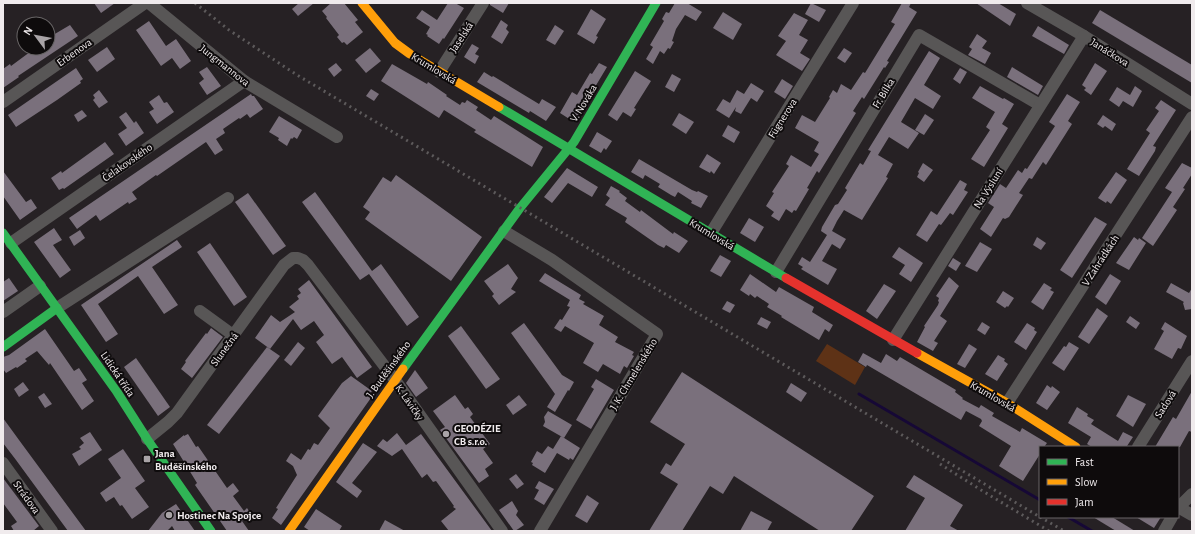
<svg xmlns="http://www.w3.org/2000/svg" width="1195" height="534" viewBox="0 0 1195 534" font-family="'Alegreya Sans',sans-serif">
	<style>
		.green { fill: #5e3216 }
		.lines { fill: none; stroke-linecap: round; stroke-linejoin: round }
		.stream { stroke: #160836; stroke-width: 3 }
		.building { fill: #7a707c }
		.street { stroke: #585656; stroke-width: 12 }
		.fast { stroke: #30b455; stroke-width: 9 }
		.slow { stroke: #ff9f0a; stroke-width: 9 }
		.jam { stroke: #e5322d; stroke-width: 9 }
		.rail { stroke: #5d5a5b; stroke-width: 3; stroke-dasharray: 2 4; stroke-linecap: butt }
		.poi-dot { fill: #a9a4a7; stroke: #0e0b0c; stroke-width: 1.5 }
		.labels { text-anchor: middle; stroke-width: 4; stroke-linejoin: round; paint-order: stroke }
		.street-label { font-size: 11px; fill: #f0ebed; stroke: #0e0b0c }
		.poi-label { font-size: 11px; font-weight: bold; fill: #f0ebed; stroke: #0e0b0c; text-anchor: start }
	</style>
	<rect width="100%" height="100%" fill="#262124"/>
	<!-- green -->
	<polygon class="green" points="827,344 865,367 855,385 816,361"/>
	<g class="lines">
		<!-- stream -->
		<g class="stream">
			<polyline points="859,394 1040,500"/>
			<polyline points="1068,517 1092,531"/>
		</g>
	</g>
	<!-- building -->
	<g class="building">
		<polygon points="94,3 115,3 101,13"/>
		<polygon points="299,3 314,3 298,16 292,9"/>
		<polygon points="331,3 344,3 358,20 355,22 363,32 347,45 344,42 342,43 337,37 339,35 326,18 327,17 322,11"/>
		<polygon points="448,3 455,3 464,8 444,39 443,38 439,44 427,36 428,35 426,34 430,27 416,18 422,10 437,20"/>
		<polygon points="490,3 509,3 503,13 490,5"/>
		<polygon points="675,3 687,3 702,12 696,21 685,15 676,29 672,41 674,42 670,49 668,48 664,54 660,51 653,64 646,59 653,47 650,45 664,21 662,19 666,12 669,13"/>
		<polygon points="811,3 826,10 819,22 805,14"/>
		<polygon points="902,3 911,3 909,7 917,12 887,61 889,62 885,68 884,67 864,99 862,97 853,111 856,113 819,173 817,171 807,188 809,189 796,211 794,210 792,213 786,209 779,221 771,216 774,212 766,206 774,193 772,192 789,166 786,164 791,155 811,167 819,154 814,151 819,142 795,128 802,115 815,122 830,98 829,97 833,90 837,93 841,84 851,90 863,72 865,73 895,24 891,22"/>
		<polygon points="976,3 998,3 1016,14 1010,26"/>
		<polygon points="591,9 606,19 596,36 598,37 594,44 577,34"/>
		<polygon points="1100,10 1192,65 1192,83 1092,23"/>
		<polygon points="723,12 742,24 733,40 713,28"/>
		<polygon points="794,13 808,20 799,35 808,40 800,53 810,59 802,71 776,55 786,41 778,36"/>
		<polygon points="501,20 508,25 506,29 509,32 502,44 491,37"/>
		<polygon points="149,21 166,46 176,39 191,61 180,69 172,58 161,66 136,30"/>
		<polygon points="70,25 78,36 18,76 19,77 3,88 3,69 10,64 11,66 34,49 35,51 40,48 48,48 48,43 50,42 48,38"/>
		<polygon points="555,25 564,31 555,45 546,40"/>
		<polygon points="1038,26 1069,45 1064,54 1032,36"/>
		<polygon points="977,34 987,41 982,48 991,53 985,64 968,55 972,49 969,47"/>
		<polygon points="472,44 479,48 475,54 479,56 475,64 464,57"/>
		<polygon points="107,47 115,59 97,72 88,60"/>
		<polygon points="370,48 381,61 366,73 355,60"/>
		<polygon points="844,48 852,53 845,63 837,58"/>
		<polygon points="929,51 940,58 924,85 941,96 933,109 915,98 901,122 919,133 908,149 889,137 878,155 893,164 886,177 888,178 862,220 844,210 837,221 832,231 846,239 840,249 832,244 822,261 837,269 828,285 801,269 803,267 798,264 802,257 810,262 827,235 821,231 822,227 835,205 838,204 847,190 845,188 860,163 863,165 871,151 868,150"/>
		<polygon points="336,63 342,70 334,77 328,69"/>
		<polygon points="599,63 607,67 574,122 560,113 572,92 577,95 590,73 592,74"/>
		<polygon points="1095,63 1107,71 1091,95 1084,90 1086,88 1082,85"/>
		<polygon points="392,64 427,84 428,82 447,95 446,96 460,105 462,102 465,103 467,100 478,107 476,110 491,120 494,116 543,147 532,167 474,132 476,130 444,110 439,118 381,81"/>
		<polygon points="207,67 221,86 207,95 199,83 204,79 199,72"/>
		<polygon points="1012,67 1043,86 1038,95 1007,77"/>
		<polygon points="76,68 83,79 80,81 81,83 57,100 16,127 8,115"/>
		<polygon points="960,68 967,72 960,84 953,79 960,68 962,69"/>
		<polygon points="635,71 651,81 634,108 636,109 631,117 623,112 617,121 608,115"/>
		<polygon points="484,72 492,77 493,76 539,104 542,99 556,107 546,121 530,111 529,113 477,82"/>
		<polygon points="672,74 681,79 674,92 665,87"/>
		<polygon points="782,79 793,86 785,99 774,92"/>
		<polygon points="751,83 764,91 757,102 751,98 741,114 735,111 736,107 729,118 716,110 723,99 730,103 737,90 744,94"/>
		<polygon points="980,86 1003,99 1004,98 1014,104 1002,124 1008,128 984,167 971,159 990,130 986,127 995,112 972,98"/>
		<polygon points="1135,86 1142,91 1133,107 1123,101 1119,107 1109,100 1117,87 1130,95"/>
		<polygon points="371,89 379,94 374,101 366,96"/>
		<polygon points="99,90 108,102 99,108 93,100 95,98 93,95"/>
		<polygon points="251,94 252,96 254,96 263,109 250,118 247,114 240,119 239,118 223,129 225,133 216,139 223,150 215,155 206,142 157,176 156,175 132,192 137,199 129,204 128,202 100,221 96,215 77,229 69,218"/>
		<polygon points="1067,94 1080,102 1068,121 1072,124 1046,165 1043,162 1032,179 1029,178 1019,193 1023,195 1009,217 1005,219 1003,218 991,237 980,229 994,207 988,203 1000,184 1006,188 1018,170 1022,173 1025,168 1027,169 1055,126 1049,122"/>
		<polygon points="159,95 164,103 167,102 174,112 157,124 149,112 154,109 149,102"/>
		<polygon points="1161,100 1176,110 1153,146 1156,147 1155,151 1139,176 1127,169 1150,133 1146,130 1159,111 1155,108"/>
		<polygon points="82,110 87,116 78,122 74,115"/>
		<polygon points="126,112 134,123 136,121 144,133 126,146 118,134 127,128 119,117"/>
		<polygon points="679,113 694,122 686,134 672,125"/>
		<polygon points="925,114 934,120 924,135 915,130"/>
		<polygon points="1103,115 1116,124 1112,131 1105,126 1103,128 1097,124"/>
		<polygon points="279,116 302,130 297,139 294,137 292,139 291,138 287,146 278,140 279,138 269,132"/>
		<polygon points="728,125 740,132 734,143 722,136"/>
		<polygon points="597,132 612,141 606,150 604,148 601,153 589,146"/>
		<polygon points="105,142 114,154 64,189 63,188 59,190 51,178 61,171 62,173"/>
		<polygon points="707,154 721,163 714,174 711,171 710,173 699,167"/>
		<polygon points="639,159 692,190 697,192 698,191 708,196 701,208 691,203 692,201 678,192 675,197 671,195 658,187 660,184 645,175 643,179 631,172"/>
		<polygon points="923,163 933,170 924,182 917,177 919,173 918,172"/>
		<polygon points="1182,163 1192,168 1192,174 1183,188 1185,189 1173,207 1177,210 1153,246 1142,238 1172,192 1165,188"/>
		<polygon points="567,168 598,187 592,197 568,183 552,203 544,197"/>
		<polygon points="3,171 26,202 31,199 37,208 20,220 3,196"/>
		<polygon points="1116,172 1127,180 1111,204 1107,201 1106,203 1098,198"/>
		<polygon points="396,175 482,237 451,281 365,219 370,212 363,207 383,177 391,182"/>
		<polygon points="960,180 967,184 964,190 968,192 953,215 950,213 941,225 939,224 927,242 916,235 931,211 937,215"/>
		<polygon points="611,186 620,191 619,192 627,198 625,201 640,212 641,210 673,234 674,232 688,241 679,253 666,245 664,248 658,245 625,222 627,218 605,205 610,198 606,195"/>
		<polygon points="315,192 372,271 381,264 419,317 407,326 369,274 360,280 302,202"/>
		<polygon points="248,193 286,246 273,255 235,202"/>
		<polygon points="1095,217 1107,224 1072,278 1060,270"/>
		<polygon points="749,218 764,227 755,242 740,233"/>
		<polygon points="54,228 62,240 53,245 71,270 60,278 34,242"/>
		<polygon points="80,230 85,238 74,246 69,237"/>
		<polygon points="1037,237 1046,243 1041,250 1033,245"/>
		<polygon points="1134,237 1138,240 1139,238 1146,243 1129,270 1116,263"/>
		<polygon points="177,240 182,247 152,267 178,305 164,314 138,276 98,304 118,334 106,342 81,305"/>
		<polygon points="980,242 992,249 977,272 965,266"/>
		<polygon points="210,243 247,297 234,306 197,252"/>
		<polygon points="899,247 923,263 911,282 899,274 905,265 892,257"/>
		<polygon points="720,255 731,261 721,277 710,271"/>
		<polygon points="953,258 961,263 956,271 948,266"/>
		<polygon points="508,264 518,278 511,289 516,292 499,305 492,296 494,294 484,281"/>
		<polygon points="545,273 581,295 579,299 585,302 583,304 604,316 599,325 618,337 615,342 634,352 632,355 634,356 627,368 624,366 620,374 603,364 598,372 583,363 594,343 565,326 561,332 554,328 560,319 562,320 570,307 567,306 570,300 539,281"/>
		<polygon points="750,274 776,292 779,287 814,307 812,312 833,325 829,332 825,329 819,340 781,317 782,316 767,307 769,304 757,296 755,298 750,294 749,296 740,290"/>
		<polygon points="1110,274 1121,281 1106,305 1095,297"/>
		<polygon points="949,277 959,286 940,316 947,321 934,341 938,343 933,351 917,342 925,327 924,326 938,305 939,302 938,301 939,298 936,296"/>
		<polygon points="9,278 18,291 3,301 3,282"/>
		<polygon points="309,280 372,367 357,378 342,357 332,364 316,342 324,335 314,321 301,330 293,319 270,349 255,338 271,315 280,322 295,312 289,307 299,299 297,296 301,293 298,289"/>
		<polygon points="1044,283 1052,288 1050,290 1054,292 1043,310 1031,302"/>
		<polygon points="1171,283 1189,293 1192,288 1192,309 1185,310 1183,303 1184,302 1166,292"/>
		<polygon points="884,284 896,291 877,319 866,311"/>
		<polygon points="1003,291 1014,298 1008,307 1007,306 1005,308 996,302"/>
		<polygon points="727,301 735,305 730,313 722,309"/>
		<polygon points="1097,308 1108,316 1089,344 1078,337"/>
		<polygon points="1130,316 1140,323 1136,329 1126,322"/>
		<polygon points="761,317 771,322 767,329 757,324"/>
		<polygon points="982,322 990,327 985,335 977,330"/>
		<polygon points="1165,322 1187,336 1181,349 1178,348 1172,359 1154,349 1164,331 1161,329"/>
		<polygon points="524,323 562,375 574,382 569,391 568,390 555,412 547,407 555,394 511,333"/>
		<polygon points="1027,323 1035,328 1034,330 1037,332 1026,350 1014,342"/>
		<polygon points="461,326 500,379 486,389 448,336"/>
		<polygon points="211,328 223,337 192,378 181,369 186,362 185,361 206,333 207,334"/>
		<polygon points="45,329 74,371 79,368 87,380 82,383 94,401 82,410 50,363 49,365 37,351 25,359 27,361 17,368 16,367 6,373 3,369 3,357 9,355"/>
		<polygon points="298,342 305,348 291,366 284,360"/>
		<polygon points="1069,342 1079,348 1064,371 1052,363 1064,346 1066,347"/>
		<polygon points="969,344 977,349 965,368 957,364"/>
		<polygon points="267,347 280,356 219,434 207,425"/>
		<polygon points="863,353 881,363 886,354 897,361 900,357 956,390 955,392 963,398 962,399 979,408 981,405 994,413 992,416 1020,432 1022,428 1047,443 1044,447 1040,447 1040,454 1023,481 999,466 1011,446 979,426 982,421 981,419 966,411 961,420 867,365 866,367 858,362"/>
		<polygon points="998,355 1005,359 1004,361 1008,364 997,381 985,374"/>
		<polygon points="136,358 170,407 158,416 124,367"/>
		<polygon points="415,370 428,388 416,397 406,383"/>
		<polygon points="682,372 874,496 851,531 820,531 734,476 723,494 710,486 682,531 649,531 678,484 660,473 666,463 671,466 685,444 650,422"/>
		<polygon points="351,376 372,391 370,393 373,395 281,525 272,518 278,509 276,508 297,475 293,466 286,461 291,453 301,460 308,449 310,450 314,443 318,445 330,428 318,416 342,383"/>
		<polygon points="596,379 614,390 591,429 576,420 594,389 591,387"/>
		<polygon points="23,382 29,390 19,397 14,389"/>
		<polygon points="791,383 807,393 801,402 786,392"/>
		<polygon points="1047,385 1051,388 1052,386 1060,392 1047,410 1036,403"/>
		<polygon points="1192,391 1192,432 1189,431 1180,447 1155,447 1173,417 1176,419"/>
		<polygon points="44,393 52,404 45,408 38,397"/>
		<polygon points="455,395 465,409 468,407 473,414 470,417 490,444 483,449 493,463 485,469 489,476 479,483 440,430 445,427 433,411"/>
		<polygon points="519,395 527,405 513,415 506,405"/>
		<polygon points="1128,395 1146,404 1133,427 1116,416"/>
		<polygon points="1077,407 1088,414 1087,416 1094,420 1091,424 1118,441 1123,432 1133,437 1127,446 1128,447 1092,447 1087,444 1091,437 1068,423"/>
		<polygon points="548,411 572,425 564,438 543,426 545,422 544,417"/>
		<polygon points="3,418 19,440 86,531 68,531 16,460 3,443"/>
		<polygon points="90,432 102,450 79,466 72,454 81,449 79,447 84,443 80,438"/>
		<polygon points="397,433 406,445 421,434 492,531 449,531 441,521 456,509 453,507 454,506 436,481 433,482 427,474 422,478 402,449 392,456 377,446 383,439 387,442"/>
		<polygon points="188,434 196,447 198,446 227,488 233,483 239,491 233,496 244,511 247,508 251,514 242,521 249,531 227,531 195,485 197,483 173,444 184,435 184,436"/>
		<polygon points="561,436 580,448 573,460 570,458 569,460 557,453 545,473 532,465 533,463 531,462 537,451 542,454 548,446 553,449"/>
		<polygon points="363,443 377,452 352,483 362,491 357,498 336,482"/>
		<polygon points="123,449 145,481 135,488 149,507 132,519 122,505 120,506 114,497 106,502 100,493 121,478 108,459"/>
		<polygon points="516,474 524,484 517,489 509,479"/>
		<polygon points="914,475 963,505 950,526 959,531 905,531 925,498 906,487"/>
		<polygon points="3,478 39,526 33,531 14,531 11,526 17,522 3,503"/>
		<polygon points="539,481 554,489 544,505 534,499 539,490 535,488"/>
		<polygon points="587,495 599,503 587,523 575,516"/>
		<polygon points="512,501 518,511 516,515 524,525 515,531 514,531 499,510"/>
		<polygon points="176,504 195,531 175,531 172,526 167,531 148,531 162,513"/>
		<polygon points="316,509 342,526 339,531 310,531 304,527"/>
		<polygon points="751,511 772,522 767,531 740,531"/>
		<polygon points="1093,517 1112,517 1135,531 1116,531"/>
		<polygon points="1136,517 1161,517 1154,528"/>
		<polygon points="385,520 405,531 379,531"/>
	</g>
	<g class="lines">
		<!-- street -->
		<g class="street">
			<polyline points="149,3 244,81 337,137"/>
			<polyline points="1027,3 1084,36 1192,104"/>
			<polyline points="439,72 483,3"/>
			<polyline points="3,102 145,3"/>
			<polyline points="504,231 552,260 657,334 540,531"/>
			<polyline points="711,233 853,3"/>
			<polyline points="11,243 244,81"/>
			<polyline points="776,272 919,35 1040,105"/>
			<polyline points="57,308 228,198"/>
			<polyline points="200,311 233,335"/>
			<polyline points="3,312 40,286"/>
			<polyline points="893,340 1084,36"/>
			<polyline points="1007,403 1192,117"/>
			<polyline points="147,439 168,422 177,413 284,265 293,258 298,258 303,260 308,265 395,380 502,531"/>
			<polyline points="1138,447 1192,361"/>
			<polyline points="3,463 52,531"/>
			<polyline points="1178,507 1192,515"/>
			<polyline points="1178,508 1192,494"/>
			<polyline points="1164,531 1172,517"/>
		</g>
		<!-- fast -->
		<g class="fast">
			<polyline points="499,107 786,278"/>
			<polyline points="3,233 117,392 147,439 211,531"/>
			<polyline points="3,347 57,308"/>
			<polyline points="403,369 520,208 574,142 656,3"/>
		</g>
		<!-- slow -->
		<g class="slow">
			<polyline points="362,3 395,43 410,54 499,107"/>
			<polyline points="917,353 1007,403 1076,447"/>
			<polyline points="289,531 403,369"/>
		</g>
		<!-- jam -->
		<polyline class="jam" points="786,278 917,353"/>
		<!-- rail -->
		<g class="rail">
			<polyline points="195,3 229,30 297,75 1040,517"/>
			<polyline points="940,464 981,490 1049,531"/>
			<polyline points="1040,517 1064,531"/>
		</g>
	</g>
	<!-- markers -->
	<g class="poi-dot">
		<circle cx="446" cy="434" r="4"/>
		<rect x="143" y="455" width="8" height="8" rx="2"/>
		<circle cx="169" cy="515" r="4"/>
	</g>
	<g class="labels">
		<!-- street labels -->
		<g class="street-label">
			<text transform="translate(461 37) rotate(-57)" y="4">Jaselská</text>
			<text transform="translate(74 52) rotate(-35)" y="4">Erbenova</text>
			<text transform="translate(1110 52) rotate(32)" y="4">Janáčkova</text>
			<text transform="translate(225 65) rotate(38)" y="4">Jungmannova</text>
			<text transform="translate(434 68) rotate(31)" y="4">Krumlovská</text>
			<text transform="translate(883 93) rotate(-59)" y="4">Fr. Bílka</text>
			<text transform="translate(583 103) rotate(-59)" y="4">V. Nováka</text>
			<text transform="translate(782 118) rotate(-58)" y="4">Fügnerova</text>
			<text transform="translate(127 162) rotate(-35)" y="4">Čelakovského</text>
			<text transform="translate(988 188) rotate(-58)" y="4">Na Výsluní</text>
			<text transform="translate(712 234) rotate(31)" y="4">Krumlovská</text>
			<text transform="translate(1100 260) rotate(-57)" y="4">V Zahrádkách</text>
			<text transform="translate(224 349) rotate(-54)" y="4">Slunečná</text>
			<text transform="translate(388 369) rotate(-54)" y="4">J. Buděšínského</text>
			<text transform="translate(118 374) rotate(56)" y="4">Lidická třída</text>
			<text transform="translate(633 374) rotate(-59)" y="4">J. K. Chmelenského</text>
			<text transform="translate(993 396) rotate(30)" y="4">Krumlovská</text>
			<text transform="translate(410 402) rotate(55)" y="4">K. Lávičky</text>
			<text transform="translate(1165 404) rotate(-58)" y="4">Sadová</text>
			<text transform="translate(27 497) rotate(54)" y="4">Strádova</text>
		</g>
		<!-- poi labels -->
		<g class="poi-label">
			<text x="454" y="432">GEODÉZIE<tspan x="454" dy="13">CB s.r.o.</tspan></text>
			<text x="155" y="457">Jana<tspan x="155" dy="13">Buděšínského</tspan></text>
			<text x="177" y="519">Hostinec Na Spojce</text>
		</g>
	</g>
	<!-- border -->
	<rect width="1195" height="534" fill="none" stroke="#f0ebed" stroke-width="8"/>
	<!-- legend -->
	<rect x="1039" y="446" width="140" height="72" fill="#0e0b0c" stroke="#686566"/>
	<rect x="1047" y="459" width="20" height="6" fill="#30b455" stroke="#686566"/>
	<text x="1075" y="466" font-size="12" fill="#f0ebed">Fast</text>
	<rect x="1047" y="479" width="20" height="6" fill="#ff9f0a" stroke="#686566"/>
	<text x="1075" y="486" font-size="12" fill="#f0ebed">Slow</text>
	<rect x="1047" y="499" width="20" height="6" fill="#e5322d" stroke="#686566"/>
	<text x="1075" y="506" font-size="12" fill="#f0ebed">Jam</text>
	<!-- north arrow -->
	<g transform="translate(36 36) rotate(302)"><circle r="19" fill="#0e0b0c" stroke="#686566"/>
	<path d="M0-3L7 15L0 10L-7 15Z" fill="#a9a4a7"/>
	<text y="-6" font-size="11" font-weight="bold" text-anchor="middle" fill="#f0ebed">N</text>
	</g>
</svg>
